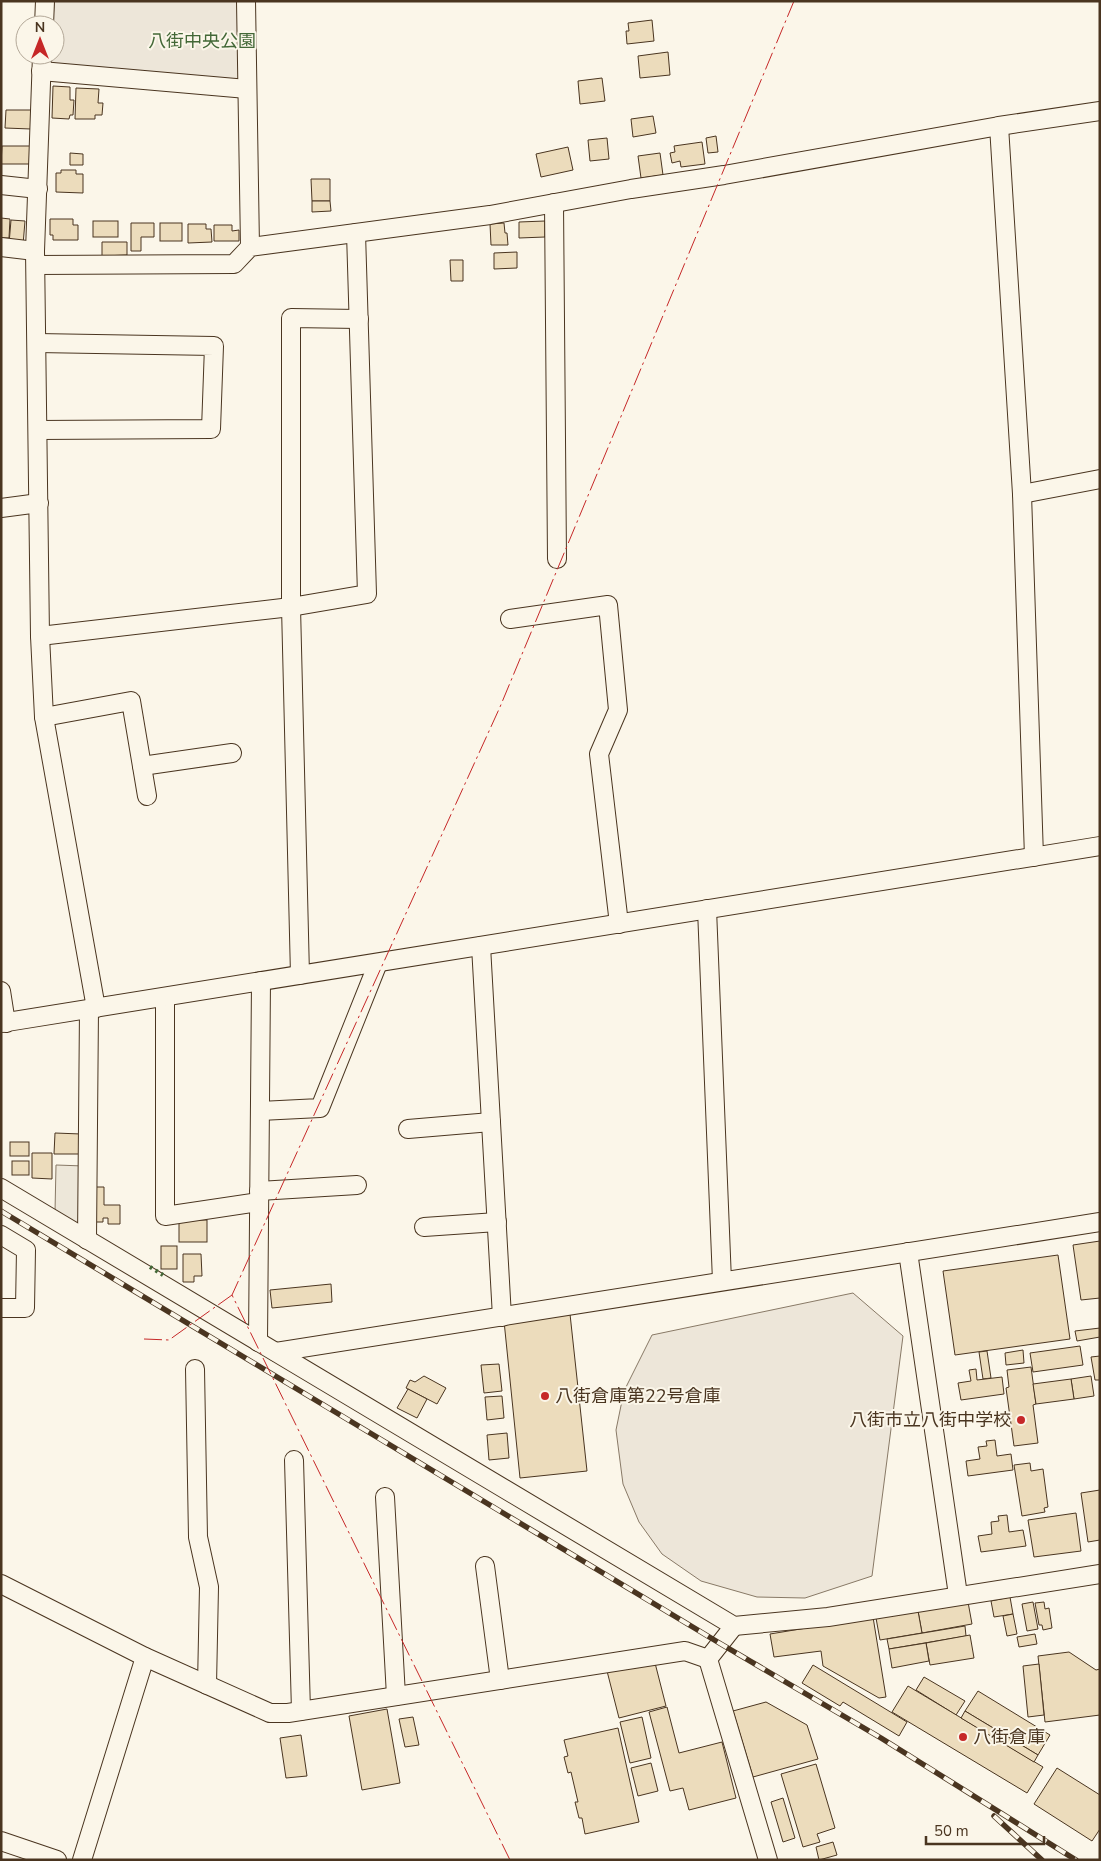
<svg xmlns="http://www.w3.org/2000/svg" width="1101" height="1861" viewBox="0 0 1101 1861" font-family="'Nunito Sans','Noto Sans JP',sans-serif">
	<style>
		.green { fill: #ede6d9; stroke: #887966 }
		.parking { fill: #ede7d9; stroke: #887966 }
		.building { fill: #ecdcbc; stroke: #4a3520 }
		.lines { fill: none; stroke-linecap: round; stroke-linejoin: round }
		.minor-casing { stroke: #4a3520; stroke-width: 20 }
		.minor { stroke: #fbf6e9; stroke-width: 18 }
		.rail-casing { stroke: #4a3520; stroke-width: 5.5 }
		.rail { stroke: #fbf6e9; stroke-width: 4; stroke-dasharray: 11; stroke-linecap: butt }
		.hedge { stroke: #436837; stroke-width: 4; stroke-dasharray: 2.5 4; stroke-linecap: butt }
		.power { stroke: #c62828; stroke-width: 1; stroke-dasharray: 18 4 2.5 4; stroke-linecap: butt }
		.poi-dot { fill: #c62828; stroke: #fbf6e9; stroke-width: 2 }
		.labels { text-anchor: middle; stroke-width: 4; stroke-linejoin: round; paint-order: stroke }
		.park-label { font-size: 18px; fill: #436837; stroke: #fbf6e9 }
		.poi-label { font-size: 18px; fill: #4a3520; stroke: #fbf6e9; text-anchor: start }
	</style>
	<rect width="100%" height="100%" fill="#fbf6e9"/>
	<!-- green -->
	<g class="green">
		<polygon points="54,1 241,1 242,84 50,67 51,55 55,55 55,25 53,25"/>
		<polygon points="853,1293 903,1336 872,1576 805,1598 757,1597 701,1581 662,1554 639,1522 623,1484 616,1430 624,1391 652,1335"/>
	</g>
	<!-- parking -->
	<polygon class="parking" points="56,1165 84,1166 85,1228 55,1212"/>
	<!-- building -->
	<g class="building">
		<polygon points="652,20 654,41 627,44 626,31 629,31 628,23"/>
		<polygon points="668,52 670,75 640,78 638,56"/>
		<polygon points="602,78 605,101 580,104 578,81"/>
		<polygon points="53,86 70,87 70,100 74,100 73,115 70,115 69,119 52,118"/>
		<polygon points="76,88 99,89 98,103 103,103 102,115 95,115 95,119 75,119"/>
		<polygon points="6,110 32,110 31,129 5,128"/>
		<polygon points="653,116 656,133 633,137 631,119"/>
		<polygon points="716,136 718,152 708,153 706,138"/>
		<polygon points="607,138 609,159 590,161 588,140"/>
		<polygon points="702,142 705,164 681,167 680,161 672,163 670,153 675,152 674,146"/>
		<polygon points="2,146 30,146 30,164 1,164"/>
		<polygon points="568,147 573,170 541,177 536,154"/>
		<polygon points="70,153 83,154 83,165 70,165"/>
		<polygon points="660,153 663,175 641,178 638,156"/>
		<polygon points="61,170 76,170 76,174 83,174 83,193 56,192 56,173 61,173"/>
		<polygon points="311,179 330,179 330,201 312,201"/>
		<polygon points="312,201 330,201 331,211 312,212"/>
		<polygon points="1,218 10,219 9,238 1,238"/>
		<polygon points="50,219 73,219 73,225 78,225 78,240 53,240 53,235 50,235"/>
		<polygon points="11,220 25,221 23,245 9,244"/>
		<rect x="93" y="221" width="25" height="16"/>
		<polygon points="545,221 545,237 519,238 519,222"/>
		<polygon points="131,223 154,223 154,237 141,237 141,251 131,251"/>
		<rect x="160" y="223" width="22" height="18"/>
		<polygon points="504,223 505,233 507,233 508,245 491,245 490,224"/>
		<polygon points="188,224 206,224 206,229 211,229 212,242 188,243"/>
		<polygon points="214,225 232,225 232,231 239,230 239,241 214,241"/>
		<polygon points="102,242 127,242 127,255 102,256"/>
		<polygon points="517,252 517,268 494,269 494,253"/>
		<polygon points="450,260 463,260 463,281 451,281"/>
		<polygon points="55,1133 81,1134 80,1154 54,1154"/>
		<rect x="10" y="1142" width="19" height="14"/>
		<polygon points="32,1153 52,1153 52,1179 32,1178"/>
		<rect x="12" y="1161" width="17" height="14"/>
		<polygon points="91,1187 104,1187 104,1205 120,1205 120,1224 108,1224 108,1218 103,1218 103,1222 91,1222"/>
		<rect x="179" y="1220" width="28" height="22"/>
		<polygon points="1100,1241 1100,1298 1081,1300 1073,1245"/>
		<rect x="161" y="1246" width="16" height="23"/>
		<polygon points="183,1254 201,1254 202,1276 194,1276 194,1282 183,1282"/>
		<polygon points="1058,1255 1070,1339 955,1355 943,1271"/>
		<polygon points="331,1284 332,1302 272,1308 270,1290"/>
		<polygon points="570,1314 587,1471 520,1478 504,1321"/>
		<polygon points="1100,1328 1100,1337 1077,1341 1075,1331"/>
		<polygon points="1080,1346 1083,1365 1033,1372 1030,1353"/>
		<polygon points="1023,1350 1024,1363 1006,1365 1005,1353"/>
		<polygon points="987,1351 991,1378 983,1379 979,1352"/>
		<polygon points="1100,1356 1100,1380 1095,1380 1091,1357"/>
		<polygon points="499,1364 502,1391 484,1393 481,1365"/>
		<polygon points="1031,1367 1036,1404 1033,1405 1038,1443 1014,1446 1006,1388 1009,1387 1007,1370"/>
		<polygon points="976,1369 977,1380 1002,1377 1004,1394 961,1400 958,1383 971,1381 969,1370"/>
		<polygon points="424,1376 446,1388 437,1404 406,1388 410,1380 415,1382"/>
		<polygon points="1091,1376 1094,1396 1074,1399 1071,1379"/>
		<polygon points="1071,1379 1074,1399 1036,1404 1033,1384"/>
		<polygon points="408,1389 427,1399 417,1418 397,1408"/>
		<polygon points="502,1396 504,1418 487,1420 485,1397"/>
		<polygon points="507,1433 509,1458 489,1460 487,1435"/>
		<polygon points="995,1440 997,1456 1011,1454 1013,1470 968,1476 966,1461 980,1459 978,1447 987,1446 986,1441"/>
		<polygon points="1030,1463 1031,1471 1043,1469 1048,1507 1044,1508 1045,1512 1022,1516 1014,1465"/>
		<polygon points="1100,1490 1100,1540 1088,1542 1081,1493"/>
		<polygon points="1076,1513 1081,1551 1034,1557 1028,1520"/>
		<polygon points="1007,1515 1009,1532 1023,1530 1026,1546 981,1552 978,1536 992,1534 991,1522 999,1521 998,1516"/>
		<polygon points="1010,1597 1013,1614 994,1617 991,1601"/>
		<polygon points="968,1602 972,1624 922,1633 918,1611"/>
		<polygon points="1033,1602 1038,1629 1027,1631 1022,1604"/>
		<polygon points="1044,1602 1045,1609 1049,1608 1052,1628 1043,1630 1042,1625 1039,1625 1035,1603"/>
		<polygon points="918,1611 922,1633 880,1640 876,1618"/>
		<polygon points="1013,1614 1017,1634 1007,1636 1003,1616"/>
		<polygon points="873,1617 886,1697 879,1698 823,1666 821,1651 774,1657 770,1634"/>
		<polygon points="965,1626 966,1636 889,1649 887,1639"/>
		<polygon points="1035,1634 1037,1644 1019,1647 1017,1637"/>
		<polygon points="970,1635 974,1658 930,1665 926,1643"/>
		<polygon points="926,1643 929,1661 892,1668 889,1649"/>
		<polygon points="1069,1652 1096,1670 1100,1669 1100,1715 1045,1722 1038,1656"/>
		<polygon points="654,1659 666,1706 619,1718 607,1671"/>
		<polygon points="1039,1664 1044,1715 1028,1717 1023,1666"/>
		<polygon points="813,1665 907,1722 899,1736 843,1702 840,1706 802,1683"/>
		<polygon points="924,1677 965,1701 956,1715 916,1690"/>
		<polygon points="908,1686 1043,1767 1027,1793 892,1712"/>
		<polygon points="978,1691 1050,1735 1038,1755 965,1711"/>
		<polygon points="766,1702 807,1725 818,1759 753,1777 733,1711"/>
		<polygon points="667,1707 679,1753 722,1742 736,1798 689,1810 683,1788 670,1791 649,1712"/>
		<polygon points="387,1709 400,1783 362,1790 349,1716"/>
		<polygon points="965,1711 1038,1755 1034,1762 961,1718"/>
		<polygon points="413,1717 419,1745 405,1747 399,1719"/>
		<polygon points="642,1717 651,1758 630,1763 620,1722"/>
		<polygon points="618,1728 639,1822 585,1834 582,1818 579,1818 575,1802 578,1802 571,1772 568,1773 564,1757 568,1756 564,1740"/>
		<polygon points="301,1735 307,1776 286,1778 280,1738"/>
		<polygon points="651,1763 658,1791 638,1796 631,1768"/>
		<polygon points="816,1764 835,1828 817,1834 820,1842 803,1847 781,1774"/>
		<polygon points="1057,1768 1100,1795 1100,1829 1092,1841 1034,1804"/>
		<polygon points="783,1798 795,1838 783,1842 771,1802"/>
		<polygon points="833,1842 837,1855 819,1860 816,1847"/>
	</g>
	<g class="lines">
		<defs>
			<g id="minor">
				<polyline points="246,1 250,247"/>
				<polyline points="44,25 45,1"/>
				<polyline points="42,55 35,251 40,636 44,717 96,1008"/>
				<polyline points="41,71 247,89"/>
				<polyline points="999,126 1022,494 1034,857"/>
				<polyline points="1,185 38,189"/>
				<polyline points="554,203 557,559"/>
				<polyline points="1,247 35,251"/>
				<polyline points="36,265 234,264 250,247 490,215 631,189 724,175 999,126 1100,111"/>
				<polyline points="37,343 214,346 211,429 38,430"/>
				<polyline points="1022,494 1100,479"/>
				<polyline points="1,508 39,503"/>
				<polyline points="510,619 608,605 618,710 599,754 619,924"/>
				<polyline points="40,636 291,607 367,594 356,233"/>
				<polyline points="44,717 131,701 147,796"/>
				<polyline points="142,766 232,753"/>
				<polyline points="707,909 722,1281"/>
				<polyline points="481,946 502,1317"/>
				<polyline points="300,975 291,607 291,318 359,319"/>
				<polyline points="1,991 6,1023"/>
				<polyline points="165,997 165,1216 259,1202"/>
				<polyline points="1,1023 1100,846"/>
				<polyline points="260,1111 320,1108 378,963"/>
				<polyline points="408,1129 491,1122"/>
				<polyline points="1,1188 734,1626 828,1617 1100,1574"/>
				<polyline points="259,1191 357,1185"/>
				<polyline points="424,1227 497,1222"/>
				<polyline points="1,1235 26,1250 25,1308 1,1308"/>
				<polyline points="87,1240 89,1009"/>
				<polyline points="908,1252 958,1595"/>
				<polyline points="258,1342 261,981"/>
				<polyline points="276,1352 1100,1222"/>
				<polyline points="195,1369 198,1537 209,1587 207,1685"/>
				<polyline points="294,1460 301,1711"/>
				<polyline points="385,1497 396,1696"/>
				<polyline points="485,1566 500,1680"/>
				<polyline points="1,1584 145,1657 270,1713 288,1713 685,1651 708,1659"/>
				<polyline points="708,1659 768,1860"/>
				<polyline points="708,1659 734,1626"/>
				<polyline points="1,1841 57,1860"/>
				<polyline points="82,1860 145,1657"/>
			</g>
		</defs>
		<!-- minor casing -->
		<use href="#minor" class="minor-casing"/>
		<!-- minor -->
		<use href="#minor" class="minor"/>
		<defs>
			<g id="rail">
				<polyline points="1,1211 721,1644 881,1738 1076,1860"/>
				<polyline points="994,1816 1042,1860"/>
			</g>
		</defs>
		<!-- rail casing -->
		<use href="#rail" class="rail-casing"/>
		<!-- rail -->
		<use href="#rail" class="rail"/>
		<!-- hedge -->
		<polyline class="hedge" points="150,1267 163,1275"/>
		<!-- power -->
		<g class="power">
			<polyline points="144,1339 169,1340 232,1295"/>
			<polyline points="510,1860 232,1295 500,707 794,1"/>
		</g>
	</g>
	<!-- markers -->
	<g class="poi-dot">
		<circle cx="545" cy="1396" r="5"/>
		<circle cx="1021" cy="1420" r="5"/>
		<circle cx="963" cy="1737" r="5"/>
	</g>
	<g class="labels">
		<!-- park labels -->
		<g class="park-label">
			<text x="202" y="47">八街中央公園</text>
		</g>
		<!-- poi labels -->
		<g class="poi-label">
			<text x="555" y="1402">八街倉庫第22号倉庫</text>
			<text x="1011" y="1426" text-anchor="end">八街市立八街中学校</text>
			<text x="973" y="1743">八街倉庫</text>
		</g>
	</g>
	<!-- border -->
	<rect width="1101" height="1861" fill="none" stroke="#4a3520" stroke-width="5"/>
	<!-- north arrow -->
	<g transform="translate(40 40)"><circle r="24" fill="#fbf6e9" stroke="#b4a999"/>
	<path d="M0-4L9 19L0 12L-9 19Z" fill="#c62828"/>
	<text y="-8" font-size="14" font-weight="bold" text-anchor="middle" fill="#4a3520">N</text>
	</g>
	<!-- scale -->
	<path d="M926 1836v8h118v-8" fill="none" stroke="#4a3520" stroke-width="2.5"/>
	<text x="934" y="1836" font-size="15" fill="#4a3520" stroke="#fbf6e9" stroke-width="4" paint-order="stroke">50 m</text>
</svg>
